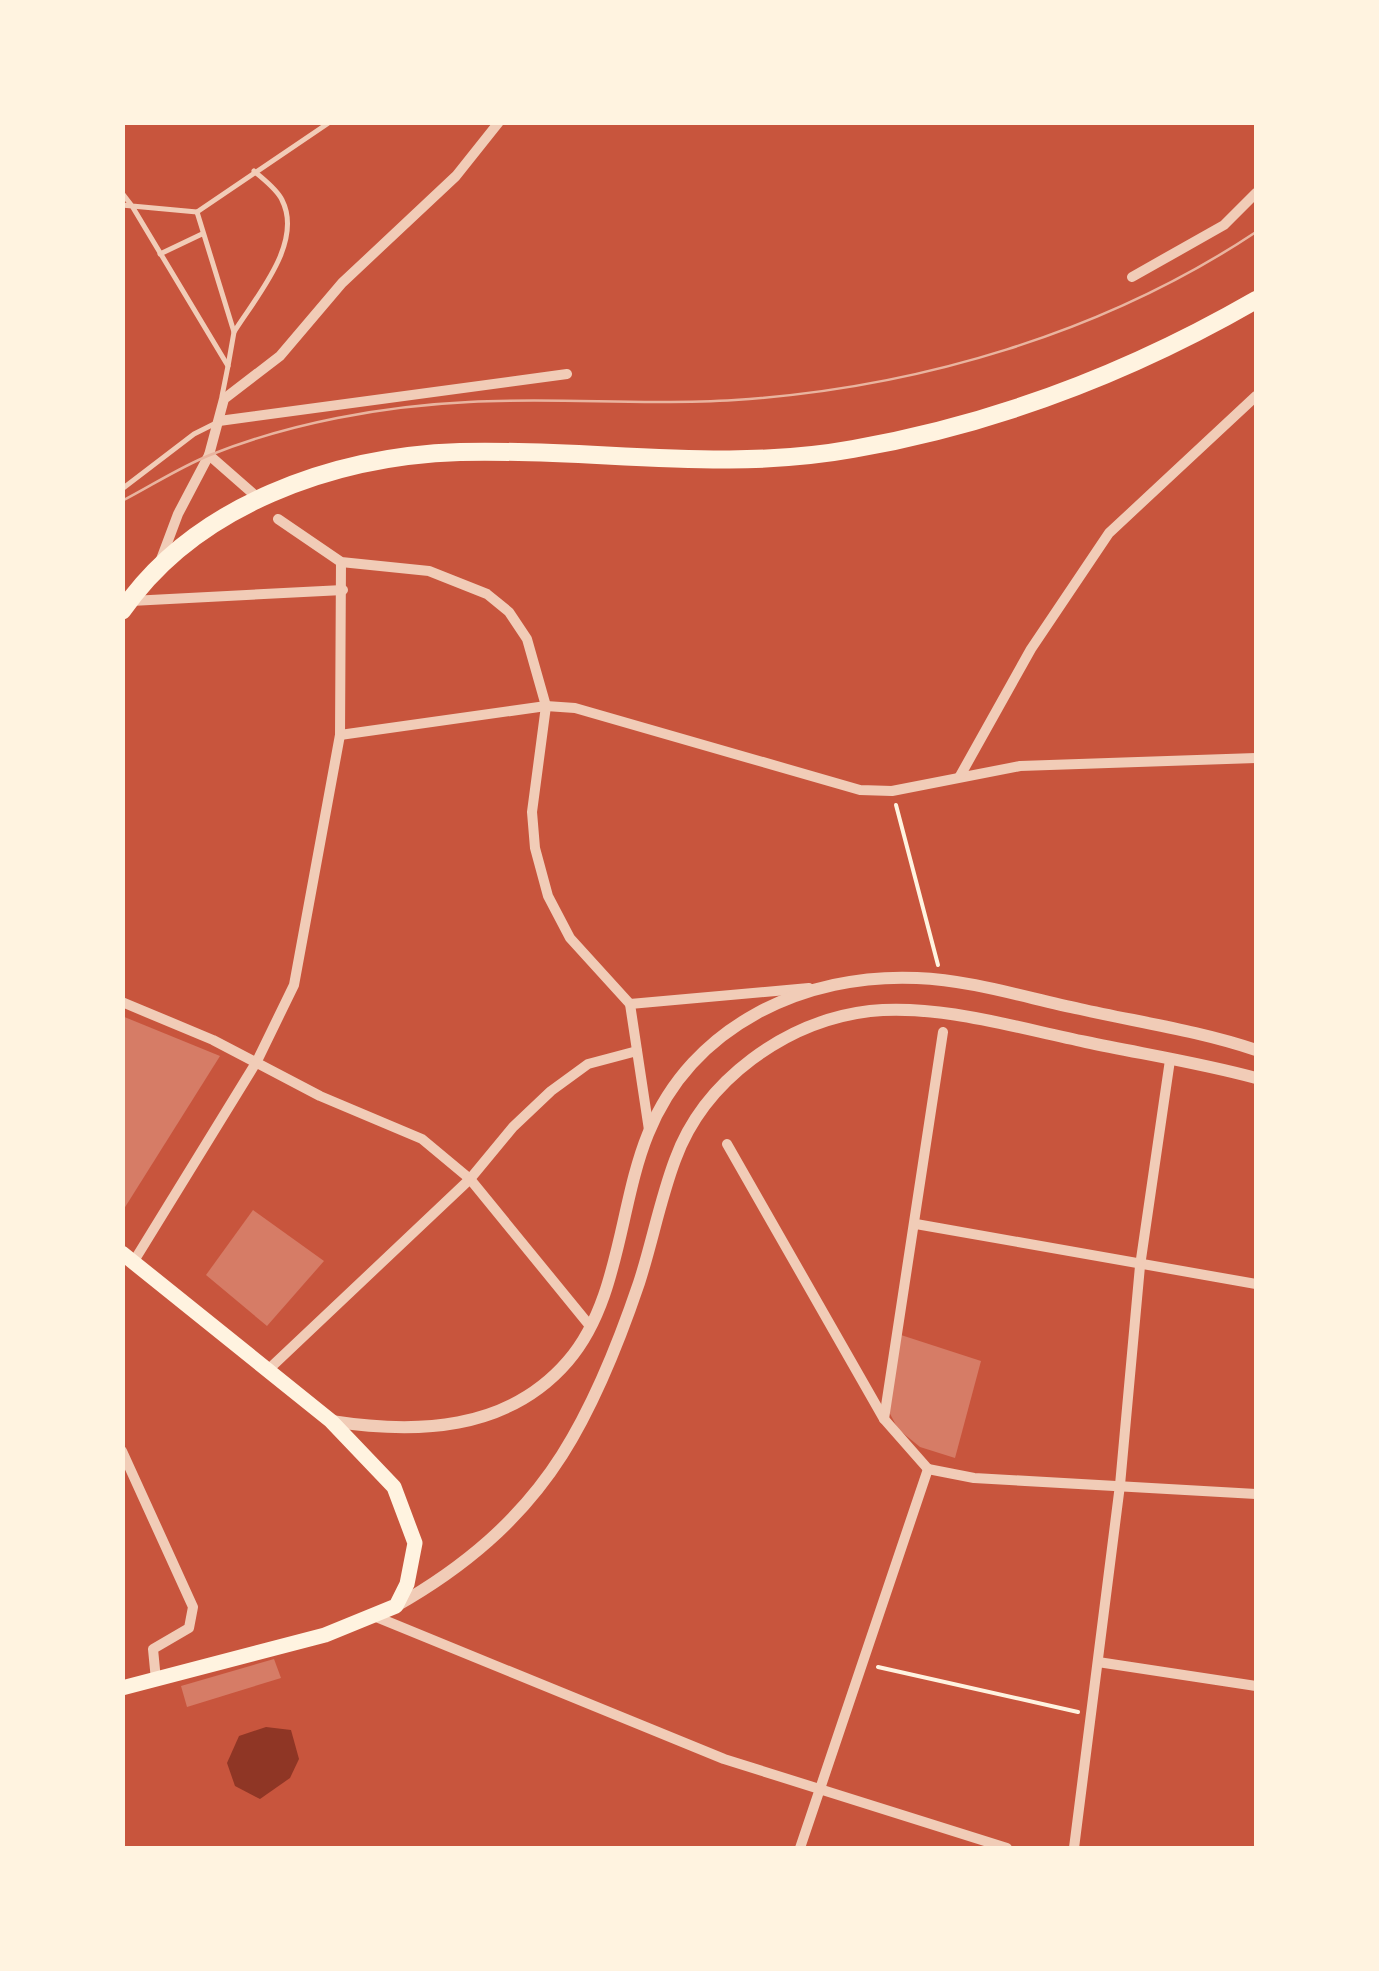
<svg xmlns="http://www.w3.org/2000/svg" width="1379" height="1971" viewBox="0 0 1379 1971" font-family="'Fira Sans Condensed',sans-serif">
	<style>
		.water { fill: #8f3625 }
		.building { fill: #d67c66 }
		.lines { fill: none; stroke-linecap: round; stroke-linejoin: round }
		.path { stroke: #fff3e0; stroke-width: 4 }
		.service { stroke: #f1ccb7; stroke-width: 5 }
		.minor { stroke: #f1ccb7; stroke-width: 10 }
		.tertiary { stroke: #f1ccb7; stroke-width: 12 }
		.secondary { stroke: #fff3e0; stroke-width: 15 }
		.primary { stroke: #fff3e0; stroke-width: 18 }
		.tram { stroke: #e9b49f; stroke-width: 2.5 }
	</style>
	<rect width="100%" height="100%" fill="#c8553d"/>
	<!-- water -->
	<polygon class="water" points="266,1727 291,1730 299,1759 290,1778 260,1799 235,1786 227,1763 239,1736"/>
	<!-- building -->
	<g class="building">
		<polygon points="122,1016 220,1056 122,1212"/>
		<polygon points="253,1210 324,1261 267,1326 206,1275"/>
		<polygon points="901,1335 981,1361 955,1458 920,1447 898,1429 887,1408"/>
		<polygon points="274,1659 281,1678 187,1707 181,1686"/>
	</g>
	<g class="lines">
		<!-- path -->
		<g class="path">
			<polyline points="896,805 938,965"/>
			<polyline points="878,1667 1078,1712"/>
		</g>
		<!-- service -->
		<g class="service">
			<polyline points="122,193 132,206 197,212"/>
			<polyline points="122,205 132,206 228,366 222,396"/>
			<polyline points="160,254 202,234"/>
			<path d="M234,332C255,298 304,243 282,200C277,189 263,179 254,171"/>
			<polyline points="228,366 234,332 197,212 330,122"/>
			<polyline points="122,489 194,434 218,422"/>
		</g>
		<!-- minor -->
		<g class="minor">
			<polyline points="1132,277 1224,225 1256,193"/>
			<polyline points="219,421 567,374"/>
			<polyline points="209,455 258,498"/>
			<polyline points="278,519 341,562 429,571 487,594 509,612 527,639 546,706 532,812 535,848 548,896 570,938 630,1004 649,1130"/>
			<polyline points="160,562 178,514 209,455 224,399 280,356 342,283 456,176 499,122"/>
			<polyline points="131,601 343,590"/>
			<polyline points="340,735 546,706 575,708 860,790 892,791 1020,766 1256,758"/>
			<polyline points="960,776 1031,649 1109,533 1256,396"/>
			<polyline points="122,1002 213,1040 320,1096 422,1139 470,1179 590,1326"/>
			<polyline points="630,1004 809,988"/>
			<polyline points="727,1144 884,1419 928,1469"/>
			<polyline points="916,1224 1256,1284"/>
			<polyline points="134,1261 257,1061 294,985 340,735 341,562"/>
			<polyline points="269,1369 470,1179 513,1127 551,1091 588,1064 637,1051"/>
			<polyline points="884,1419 943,1032"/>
			<polyline points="122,1451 193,1607 189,1628 153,1649 156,1680"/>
			<polyline points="928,1469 974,1478 1256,1494"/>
			<polyline points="374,1616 724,1759 1007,1848"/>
			<polyline points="1098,1662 1256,1686"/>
			<polyline points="800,1848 928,1469"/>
			<polyline points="1074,1848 1120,1485 1140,1266 1170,1060"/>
		</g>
		<!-- tertiary -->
		<g class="tertiary">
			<path d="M331,1421C415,1434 507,1432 568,1361C620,1301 619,1205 648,1134C692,1025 805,973 917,978C971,980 1027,998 1080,1009C1138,1022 1200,1031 1256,1050"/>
			<path d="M396,1606C463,1568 520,1521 562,1455C595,1403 619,1342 639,1283C652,1243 660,1200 675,1160C704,1080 786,1021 870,1011C941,1004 1017,1028 1086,1042C1143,1054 1201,1063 1256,1078"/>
		</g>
		<!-- secondary -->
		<polyline class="secondary" points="122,1253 331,1421 394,1487 415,1543 407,1584 396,1606 325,1635 122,1688"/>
		<!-- primary -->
		<path class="primary" d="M122,611C195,505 334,456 460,452C592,448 721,473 853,449C996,424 1131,372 1256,300"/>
		<!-- tram -->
		<path class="tram" d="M122,501C151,486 180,467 210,455C290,423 383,406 469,402C558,397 646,406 735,400C918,388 1104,333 1256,232"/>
	</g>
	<!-- border -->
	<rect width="1379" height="1971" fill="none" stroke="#fff3e0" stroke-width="250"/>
</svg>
